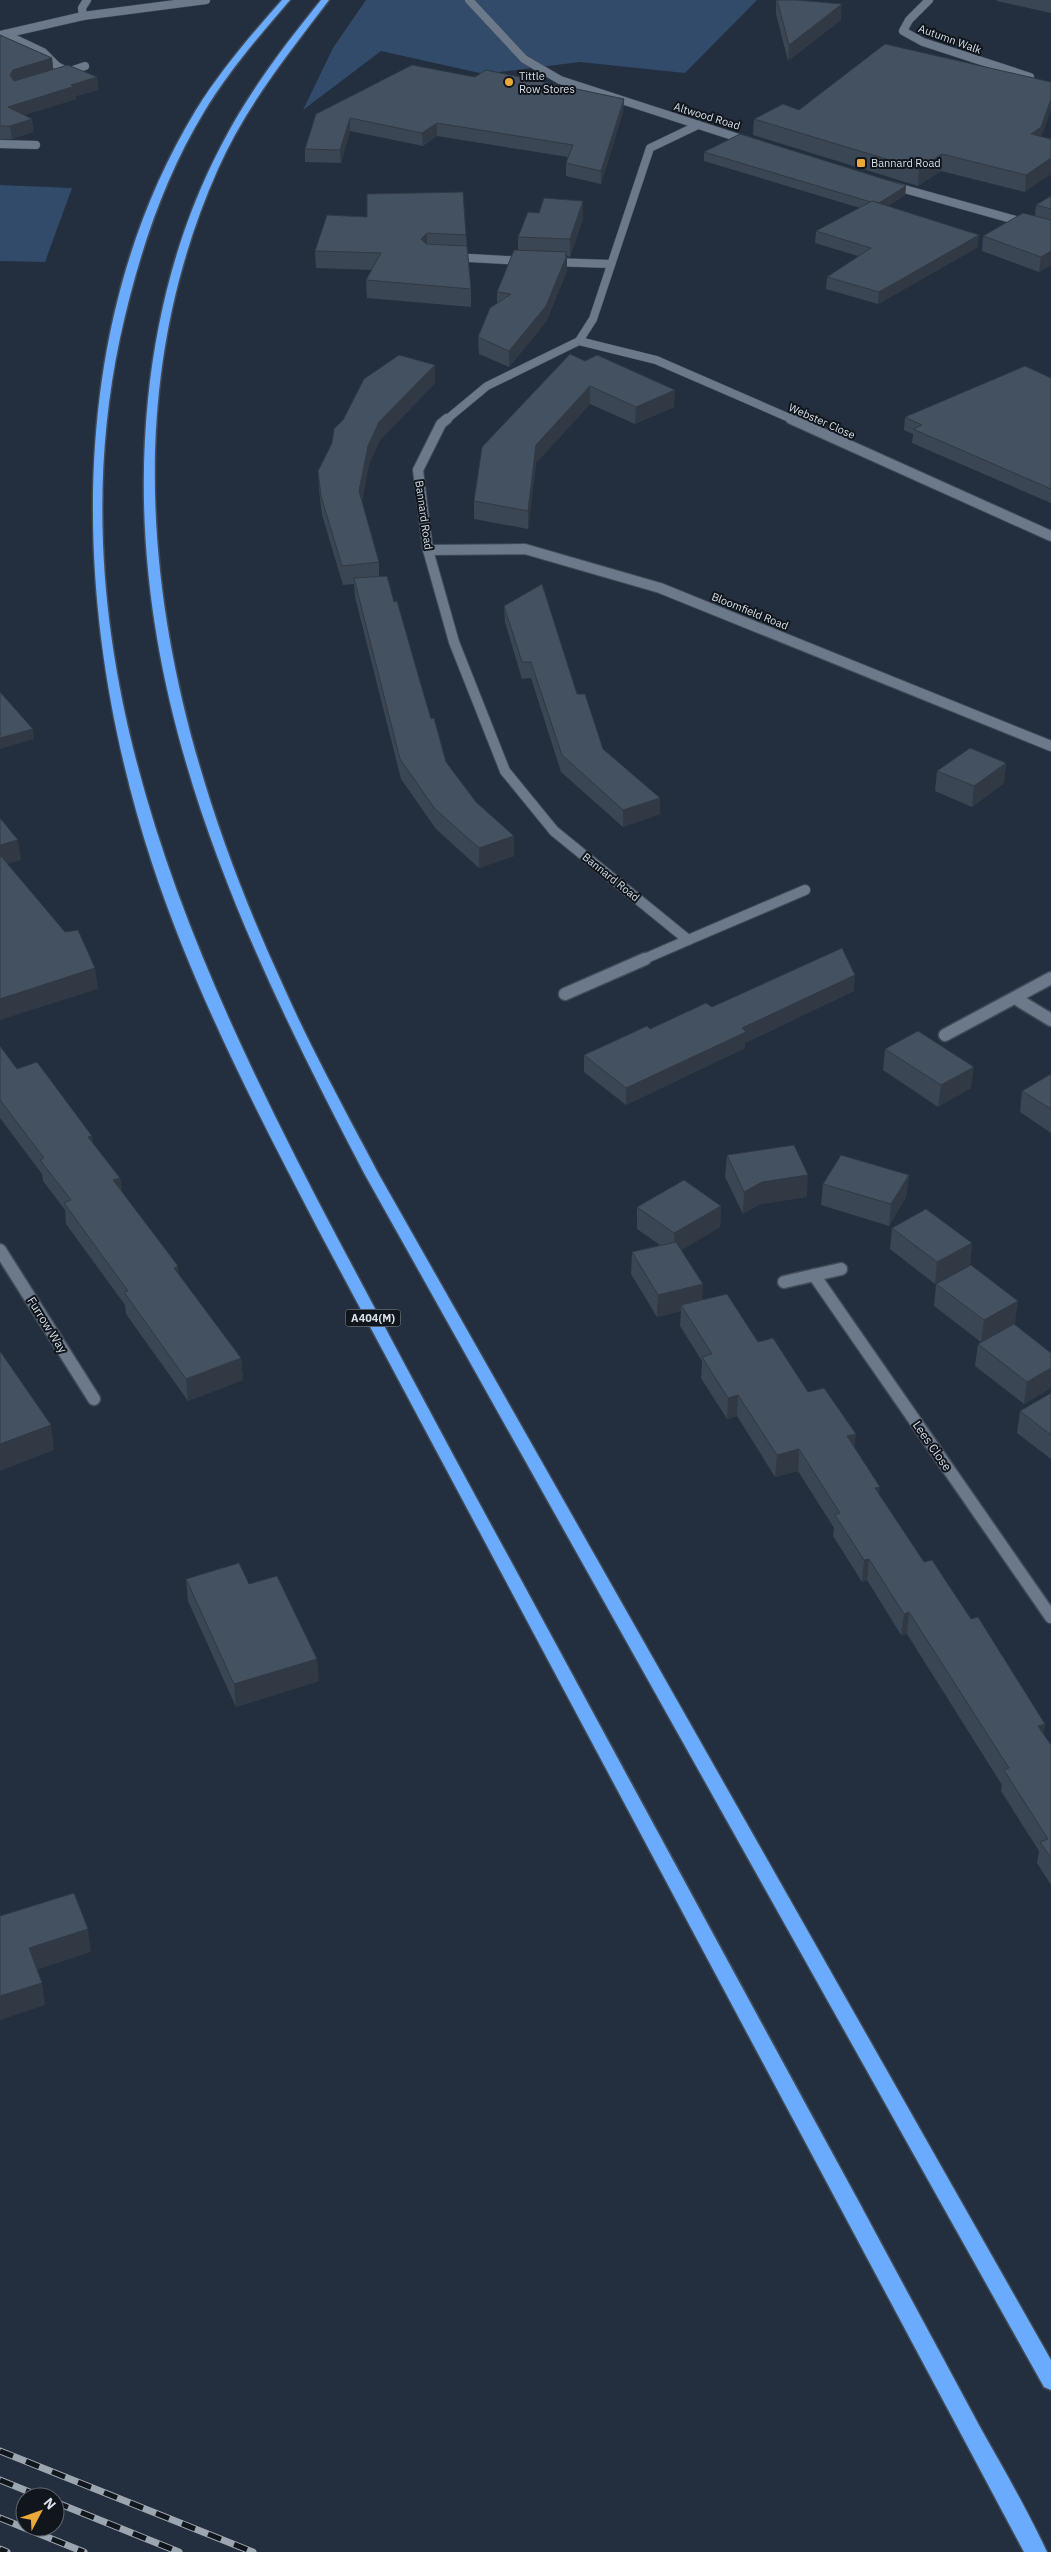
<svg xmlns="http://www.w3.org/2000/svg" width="1051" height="2552" viewBox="0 0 1051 2552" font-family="'IBM Plex Sans',sans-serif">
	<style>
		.green { fill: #324b6b }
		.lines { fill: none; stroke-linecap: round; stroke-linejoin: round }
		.minor-far2-casing { stroke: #414b58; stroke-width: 9 }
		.minor-far1-casing { stroke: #414b58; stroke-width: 12 }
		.minor-casing { stroke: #414b58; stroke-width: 15 }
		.tertiary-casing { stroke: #414b58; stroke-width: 9 }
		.motorway-casing { stroke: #414b58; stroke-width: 3 }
		.minor-far2 { stroke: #6b798b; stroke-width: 8 }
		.minor-far1 { stroke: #6b798b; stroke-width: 10 }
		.minor { stroke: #6b798b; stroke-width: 12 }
		.tertiary { stroke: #6b798b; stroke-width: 8 }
		.motorway { fill: #6aabfe; fill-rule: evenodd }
		.rail-casing { stroke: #9ca6b1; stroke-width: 7 }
		.rail { stroke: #11161d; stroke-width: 5; stroke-dasharray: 14; stroke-linecap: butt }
		.wall { fill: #3a4653 }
		.shaded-wall { fill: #303944 }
		.building { fill: #445161; stroke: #303944 }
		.poi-dot { fill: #eca93b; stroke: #11161d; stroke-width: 2 }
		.labels { text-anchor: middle; stroke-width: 4; stroke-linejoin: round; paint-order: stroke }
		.far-street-label { font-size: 11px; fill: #d7dfe9; stroke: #11161d }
		.far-poi-label { font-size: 11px; fill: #d7dfe9; stroke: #11161d; text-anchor: start }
		.shield { fill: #11161d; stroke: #9ca3ac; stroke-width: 1 }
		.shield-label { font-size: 11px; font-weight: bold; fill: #d7dfe9 }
		.street-label { font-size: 12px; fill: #d7dfe9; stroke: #11161d }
	</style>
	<rect width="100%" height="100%" fill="#232f3e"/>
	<!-- green -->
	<g class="green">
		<polygon points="366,0 757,0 685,73 580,62 484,74 381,51 303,110 333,48"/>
		<polygon points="0,185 72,188 45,262 0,261"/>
	</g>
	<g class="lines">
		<defs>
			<g id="minor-far2">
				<polyline points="469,0 524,59 560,80 751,142"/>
				<polyline points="929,0 909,20 903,31 923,42 1030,77"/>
				<polyline points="83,16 82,8 87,0"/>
				<polyline points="5,34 43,52 57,66 68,72"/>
				<polyline points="61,74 85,66"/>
				<polyline points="0,144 36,145"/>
				<polyline points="890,185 1051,230"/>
				<polyline points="451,257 526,261"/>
				<polyline points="551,262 611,264"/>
				<polyline points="579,341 656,360 794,420"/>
				<polyline points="446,420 487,386 579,341 593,319 650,148 698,125"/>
			</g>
			<g id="minor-far1">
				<polyline points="447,419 441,424 418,470 428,550 454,642 505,771 554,831 688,940 805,890"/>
				<polyline points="791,419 1051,536"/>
				<polyline points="428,550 525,549 660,588 1051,746"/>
				<polyline points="642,960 688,940"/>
			</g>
			<g id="minor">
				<polyline points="565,994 645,959"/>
				<polyline points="1015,998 1051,1020"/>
				<polyline points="945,1035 1051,978"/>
				<polyline points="0,1250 94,1399"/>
				<polyline points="814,1275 1051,1617"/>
				<polyline points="784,1282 841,1269"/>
			</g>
			<polyline id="tertiary" points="0,35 83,16 206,0"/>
			<g id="motorway">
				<path d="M282,0H290C259,36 228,72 204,112C162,181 137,260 120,338C52,660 192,963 339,1241C395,1346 450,1450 507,1554C624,1770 741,1986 859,2202C899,2277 940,2352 980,2427C1003,2468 1027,2509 1047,2552H1024L319,1231C257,1112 194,991 152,863C73,622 60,334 196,110C221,70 251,35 282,0Z"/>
				<path d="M321,0H329C288,54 246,106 218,169C99,436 164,726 281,981C310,1047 345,1110 378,1173L1051,2360V2390L1044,2387L364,1173C237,930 120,682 148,399C157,311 180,224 221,146C248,93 284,46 321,0Z"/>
			</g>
		</defs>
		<!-- minor-far2 casing -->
		<use href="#minor-far2" class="minor-far2-casing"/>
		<!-- minor-far1 casing -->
		<use href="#minor-far1" class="minor-far1-casing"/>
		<!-- minor casing -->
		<use href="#minor" class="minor-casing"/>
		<!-- tertiary casing -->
		<use href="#tertiary" class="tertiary-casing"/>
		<!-- motorway casing -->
		<use href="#motorway" class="motorway-casing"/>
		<!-- minor-far2 -->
		<use href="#minor-far2" class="minor-far2"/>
		<!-- minor-far1 -->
		<use href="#minor-far1" class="minor-far1"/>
		<!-- minor -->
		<use href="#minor" class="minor"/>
		<!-- tertiary -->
		<use href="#tertiary" class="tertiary"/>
		<!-- motorway -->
		<use href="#motorway" class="motorway"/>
		<defs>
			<g id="rail">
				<polyline points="0,2451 253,2552"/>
				<polyline points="0,2480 42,2497"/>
				<polyline points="55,2502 179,2552"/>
				<polyline points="0,2518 84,2552"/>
				<polyline points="0,2549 7,2552"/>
			</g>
		</defs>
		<!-- rail casing -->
		<use href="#rail" class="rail-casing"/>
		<!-- rail -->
		<use href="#rail" class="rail"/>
	</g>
	<!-- wall -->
	<g class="wall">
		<polygon points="776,0 797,0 841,20 788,61 776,14"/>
		<polygon points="997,0 1051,0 1051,13 997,1"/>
		<polygon points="0,35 52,58 53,69 97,77 98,90 76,96 76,99 24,115 32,119 33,132 12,139 0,139"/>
		<polygon points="475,77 624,99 623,112 601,184 566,176 566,163 568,157 437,136 423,146 350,131 341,163 305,162 305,149 316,114"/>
		<polygon points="799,110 1041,136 1025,192 941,171 918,186 753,135 754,119"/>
		<polygon points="704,152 906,186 905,195 888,206 978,247 878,304 826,289 827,277 858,256 815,243 816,231 860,208 704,161"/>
		<polygon points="1051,196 1051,265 1039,272 982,251 983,236 1035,216 1036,205"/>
		<polygon points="583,201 583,218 570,257 567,256 567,271 546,322 509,367 479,354 478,337 497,304 497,292 518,250 518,237 539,213"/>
		<polygon points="327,215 466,235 467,246 471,289 471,307 367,298 366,280 372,270 316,268 315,251"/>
		<polygon points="570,354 674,407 635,424 590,404 536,463 528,529 474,519 474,501"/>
		<polygon points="1051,378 1051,503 912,443 913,434 904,430 905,417"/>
		<polygon points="435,383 380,440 369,464 362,501 379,562 379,576 394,602 431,719 446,762 514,856 479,868 436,829 401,779 355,597 354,584 343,585 322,515 319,490 318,471"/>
		<polygon points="504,606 577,694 603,749 660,798 660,814 623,827 561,772 531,678 522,679 505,622"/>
		<polygon points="1006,763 1004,783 972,807 935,791 937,771"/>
		<polygon points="854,991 745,1043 745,1048 626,1105 584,1072 584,1055 650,1029 712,1007"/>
		<polygon points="0,1046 17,1069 92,1136 93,1143 120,1178 122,1192 179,1275 241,1358 243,1380 188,1401 126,1314 125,1305 66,1224 65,1210 43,1181 42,1174 0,1118"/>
		<polygon points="885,1049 971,1088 938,1107 883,1070"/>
		<polygon points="1051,1074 1051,1133 1020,1112 1022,1091"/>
		<polygon points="727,1155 807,1197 760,1204 743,1214 725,1177"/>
		<polygon points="909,1175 906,1197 889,1226 821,1205 823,1184"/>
		<polygon points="721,1206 720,1227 681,1250 702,1300 758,1342 808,1392 854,1448 879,1495 924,1562 971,1619 1045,1724 1043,1734 1051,1745 1051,1885 1037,1863 1039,1851 1001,1791 1002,1785 907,1634 901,1635 867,1580 862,1582 833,1536 834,1528 798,1471 775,1477 737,1416 727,1419 701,1378 702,1361 680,1326 681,1311 657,1317 631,1274 632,1252 660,1245 637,1229 637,1207"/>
		<polygon points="892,1228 972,1243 970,1265 935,1284 890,1249"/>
		<polygon points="936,1284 1015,1323 981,1342 934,1306"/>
		<polygon points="978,1344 1051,1353 1051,1388 1024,1404 975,1366"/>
		<polygon points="1051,1393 1051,1459 1017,1433 1020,1411"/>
		<polygon points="186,1579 249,1584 319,1681 236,1707 188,1601"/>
	</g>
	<!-- shaded-wall -->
	<g class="shaded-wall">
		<polygon points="842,4 841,20 788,61 789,45"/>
		<polygon points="52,58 53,70 15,83 10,75 13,70"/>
		<polygon points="97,77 98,90 76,96 76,99 9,120 8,107 71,85"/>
		<polygon points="624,99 623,112 601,184 601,171"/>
		<polygon points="1051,99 1051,110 1039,144 1031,134"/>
		<polygon points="350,118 350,131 341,163 340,150"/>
		<polygon points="32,119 33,132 12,139 10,126"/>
		<polygon points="437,123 437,136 423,146 422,133"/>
		<polygon points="942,154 941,171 918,186 919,169"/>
		<polygon points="1051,158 1051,174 1025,192 1026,175"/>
		<polygon points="906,186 905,195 878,213 878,204"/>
		<polygon points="583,201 583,218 570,257 570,239"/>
		<polygon points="427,233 427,250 421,239"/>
		<polygon points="979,235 978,247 878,304 879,292"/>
		<polygon points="1051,251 1051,265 1039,272 1041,257"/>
		<polygon points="567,252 567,271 546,322 509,367 509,351 565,256"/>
		<polygon points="435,365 435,383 380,440 369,464 360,510 359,491 368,446 379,422"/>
		<polygon points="590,386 590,404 536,463 528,529 528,511 536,445"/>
		<polygon points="675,390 674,407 635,424 636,407"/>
		<polygon points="33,729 34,739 0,749 0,738"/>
		<polygon points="1006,763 1004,783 972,807 974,786"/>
		<polygon points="660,798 660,814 623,827 623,810"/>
		<polygon points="514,836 514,856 479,868 479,848"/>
		<polygon points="18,840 21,860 0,866 0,845"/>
		<polygon points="95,968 98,989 0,1020 0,999"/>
		<polygon points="855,975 854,991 745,1043 745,1048 626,1105 626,1088 742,1028"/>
		<polygon points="974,1067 971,1088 938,1107 941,1085"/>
		<polygon points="92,1136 94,1157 88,1137"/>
		<polygon points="808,1175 807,1197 760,1204 743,1214 744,1192 762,1182"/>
		<polygon points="909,1175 906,1197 889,1226 891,1204"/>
		<polygon points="120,1178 123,1199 113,1180"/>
		<polygon points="721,1206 720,1227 674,1255 674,1233"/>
		<polygon points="972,1243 970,1265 935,1284 937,1262"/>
		<polygon points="178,1266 180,1288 174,1268"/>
		<polygon points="703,1284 702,1306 681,1305 681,1311 657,1317 658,1295"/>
		<polygon points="1018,1301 1015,1323 981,1342 984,1320"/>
		<polygon points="241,1358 243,1380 188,1401 186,1379"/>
		<polygon points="1051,1368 1051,1388 1024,1404 1027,1382"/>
		<polygon points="738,1395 737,1416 727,1419 728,1398"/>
		<polygon points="51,1425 54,1450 0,1471 0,1444"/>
		<polygon points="856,1434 854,1455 847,1436"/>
		<polygon points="799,1449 798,1471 775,1477 777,1455"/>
		<polygon points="880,1487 878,1508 875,1488"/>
		<polygon points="869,1559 867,1580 862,1582 864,1560"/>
		<polygon points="909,1612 907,1634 901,1635 904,1614"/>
		<polygon points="317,1659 319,1681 236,1707 234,1684"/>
		<polygon points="1045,1724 1041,1745 1038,1726"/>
		<polygon points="88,1929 91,1952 33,1971 29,1948"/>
		<polygon points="42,1983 45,2005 0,2020 0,1996"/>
	</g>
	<!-- building -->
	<g class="building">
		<polygon points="777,0 797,0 842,4 789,45"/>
		<polygon points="0,35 52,58 13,70 10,75 14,81 68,65 97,77 71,85 75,86 8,107 32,119 10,126 0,126"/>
		<polygon points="885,44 1051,82 1051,99 1041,127 1031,134 1051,139 1051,158 1026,175 942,154 919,169 754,119 783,104 799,110"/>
		<polygon points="412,65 475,77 486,70 624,99 601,171 566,163 573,145 437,123 422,133 350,118 340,150 305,149 316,114"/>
		<polygon points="740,134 906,186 879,203 872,201 871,202 704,152"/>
		<polygon points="463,192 466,235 427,233 421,239 426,244 467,246 471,289 366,280 381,253 315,251 327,215 367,217 367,194"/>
		<polygon points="1051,196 1051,209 1036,205"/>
		<polygon points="544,198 583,201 570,239 518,237 528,212 539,213"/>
		<polygon points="872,201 979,235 879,292 827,277 871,248 816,231"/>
		<polygon points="1023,213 1051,220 1051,251 1041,257 983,236"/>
		<polygon points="514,250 567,252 565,256 567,255 546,306 509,351 478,337 490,308 511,294 497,292"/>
		<polygon points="570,354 585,361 597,355 675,390 636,407 590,386 536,445 528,511 474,501 482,447"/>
		<polygon points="399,355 435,365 379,422 368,446 359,491 379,562 342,566 321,496 318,471 332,443 334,429 343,420 364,379"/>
		<polygon points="1025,366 1051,378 1051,489 913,429 922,425 905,417"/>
		<polygon points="387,576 394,602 397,601 419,678 431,719 434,718 446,762 476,802 514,836 479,848 435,809 400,759 354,578"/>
		<polygon points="542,584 577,694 585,694 603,749 660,798 623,810 562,755 531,662 522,662 504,606"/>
		<polygon points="0,692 33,729 0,738"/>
		<polygon points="970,748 1006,763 974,786 937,771"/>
		<polygon points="0,818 18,840 0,845"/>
		<polygon points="0,855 65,932 78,930 95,968 0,999"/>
		<polygon points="842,948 855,975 742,1028 746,1032 626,1088 584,1055 647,1026 650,1029 706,1003 712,1007"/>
		<polygon points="918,1031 974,1067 941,1085 885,1049"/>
		<polygon points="0,1046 17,1069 37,1062 92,1136 88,1137 120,1178 113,1180 178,1266 174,1268 241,1358 186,1379 124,1292 128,1291 64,1203 71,1200 40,1160 44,1158 0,1100"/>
		<polygon points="1051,1074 1051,1109 1022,1091"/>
		<polygon points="794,1145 808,1175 762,1182 744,1192 727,1155"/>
		<polygon points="841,1155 909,1175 891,1204 823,1184"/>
		<polygon points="684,1180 721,1206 674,1233 637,1207"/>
		<polygon points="926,1209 972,1243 937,1262 892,1228"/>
		<polygon points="676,1242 703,1284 658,1295 632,1252"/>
		<polygon points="971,1265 1018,1301 984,1320 936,1284"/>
		<polygon points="727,1294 758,1342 773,1338 808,1392 824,1388 856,1434 847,1436 880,1487 875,1488 924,1562 932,1560 971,1619 978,1617 1045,1724 1038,1726 1051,1745 1051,1858 1040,1842 1048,1839 1004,1770 1009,1768 909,1612 904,1614 869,1559 864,1560 835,1515 840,1513 799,1449 777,1455 738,1395 728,1398 702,1357 712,1354 681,1305"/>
		<polygon points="1014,1324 1051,1353 1051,1368 1027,1382 978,1344"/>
		<polygon points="0,1351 51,1425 0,1444"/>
		<polygon points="1051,1393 1051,1435 1020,1411"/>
		<polygon points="239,1563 249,1584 277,1576 317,1659 234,1684 186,1579"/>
		<polygon points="74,1893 88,1929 29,1948 42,1983 0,1996 0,1916"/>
	</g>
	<!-- markers -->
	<g class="poi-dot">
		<circle cx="509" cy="82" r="5"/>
		<rect x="856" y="158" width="10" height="10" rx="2.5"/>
	</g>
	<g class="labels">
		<!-- far-street labels -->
		<g class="far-street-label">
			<text transform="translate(950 39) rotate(20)" y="4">Autumn Walk</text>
			<text transform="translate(707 116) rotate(17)" y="4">Altwood Road</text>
			<text transform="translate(822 421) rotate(24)" y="4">Webster Close</text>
			<text transform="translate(424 515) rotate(82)" y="4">Bannard Road</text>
			<text transform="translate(750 611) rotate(22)" y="4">Bloomfield Road</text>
			<text transform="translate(611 877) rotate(39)" y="4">Bannard Road</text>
		</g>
		<!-- far-poi labels -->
		<g class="far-poi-label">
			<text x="519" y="80">Tittle<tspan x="519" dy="13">Row Stores</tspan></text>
			<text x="871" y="167">Bannard Road</text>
		</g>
		<!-- shield labels -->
		<rect class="shield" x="345.5" y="1309.5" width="55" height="17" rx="4"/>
		<g class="shield-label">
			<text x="373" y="1322">A404(M)</text>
		</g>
		<!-- street labels -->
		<g class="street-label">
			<text transform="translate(47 1325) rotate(58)" y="4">Furrow Way</text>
			<text transform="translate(932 1446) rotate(55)" y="4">Lees Close</text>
		</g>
	</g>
	<!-- north arrow -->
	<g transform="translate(40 2512) rotate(49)"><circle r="24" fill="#11161d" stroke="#60666f"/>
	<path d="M0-4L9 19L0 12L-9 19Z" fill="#eca93b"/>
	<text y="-8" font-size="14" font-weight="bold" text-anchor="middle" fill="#d7dfe9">N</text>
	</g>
</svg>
